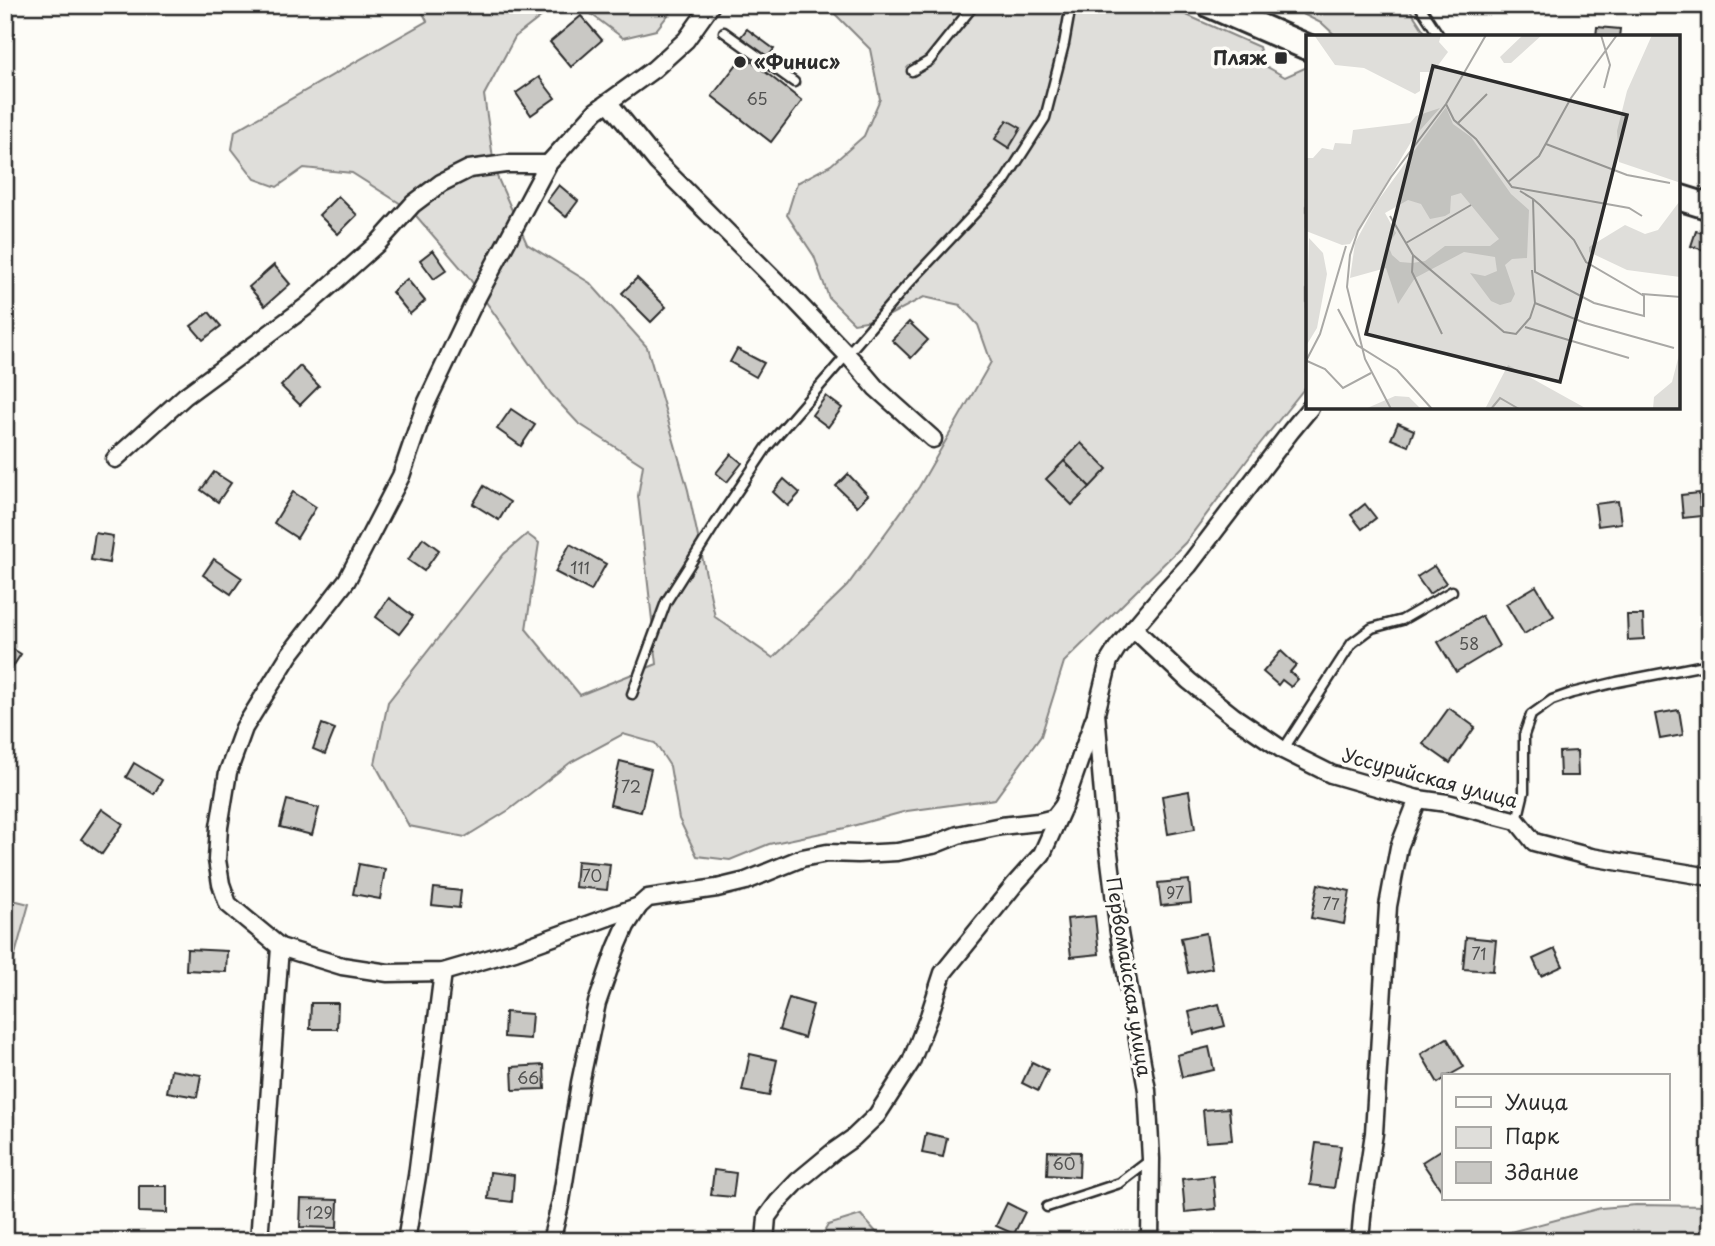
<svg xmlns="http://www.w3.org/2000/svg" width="1715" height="1246" viewBox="0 0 1715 1246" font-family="'Playpen Sans',sans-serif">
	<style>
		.green { fill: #dfdeda; stroke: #858482; stroke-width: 2 }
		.building { fill: #c9c8c4; stroke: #2b2b2b; stroke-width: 2 }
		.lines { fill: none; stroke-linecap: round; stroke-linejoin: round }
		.lane-casing { stroke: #2b2b2b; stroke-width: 13 }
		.street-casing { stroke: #2b2b2b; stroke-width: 21 }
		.primary-casing { stroke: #2b2b2b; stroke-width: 30 }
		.lane { stroke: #fdfcf7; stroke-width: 8 }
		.street { stroke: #fdfcf7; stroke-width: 16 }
		.primary { stroke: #fdfcf7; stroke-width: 24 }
		.poi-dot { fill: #2b2b2b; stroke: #fdfcf7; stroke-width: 2.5 }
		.labels { text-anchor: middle; stroke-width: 7; stroke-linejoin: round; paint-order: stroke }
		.number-label { font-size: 16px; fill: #525251 }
		.poi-label { font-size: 19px; font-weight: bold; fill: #2b2b2b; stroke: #fdfcf7; text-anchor: end }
		.street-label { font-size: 19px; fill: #2b2b2b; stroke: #fdfcf7 }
		.inset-road { fill: none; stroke: #a9a8a5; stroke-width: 2 }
		.view { fill: #2b2b2b; fill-opacity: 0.15; stroke: #2b2b2b; stroke-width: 3.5 }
		.inset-edge { fill: none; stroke: #2b2b2b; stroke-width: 3.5 }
	</style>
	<rect width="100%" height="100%" fill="#fdfcf7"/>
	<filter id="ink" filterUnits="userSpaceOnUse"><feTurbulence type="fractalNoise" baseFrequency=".0143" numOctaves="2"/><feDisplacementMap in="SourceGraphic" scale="14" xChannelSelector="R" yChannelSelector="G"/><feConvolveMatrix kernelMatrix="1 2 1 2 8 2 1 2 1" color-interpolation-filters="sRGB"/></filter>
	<g filter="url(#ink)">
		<!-- green -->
		<g class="green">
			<polygon points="419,5 556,5 515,37 484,95 495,172 527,244 590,283 647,347 688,490 715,617 773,658 847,586 919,487 991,362 978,325 960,305 924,297 884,318 854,323 829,298 814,256 787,215 797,183 831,165 864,136 880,99 870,49 826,5 1164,5 1259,47 1264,65 1285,77 1307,67 1307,385 1251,455 1185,543 1064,662 1041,736 995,799 907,811 845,828 769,844 730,860 697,856 679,819 670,766 655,743 623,734 571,762 509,810 465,837 409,826 375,764 388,702 504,554 527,534 539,543 526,629 580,695 657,664 638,496 643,465 578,423 551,394 467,275 412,211 352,173 304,168 277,187 255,179 232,149 235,131 427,21"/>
			<polygon points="579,5 676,5 656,30 623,38"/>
			<polygon points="1285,5 1407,5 1428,37 1337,37 1323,24"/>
			<polygon points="5,898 29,904 5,991"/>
			<polygon points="1636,1205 1710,1206 1710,1241 1481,1241 1495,1236 1601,1208"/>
			<polygon points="861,1215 884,1241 819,1241 828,1225"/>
		</g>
		<!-- building -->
		<g class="building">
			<polygon points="581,16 602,40 571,67 550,42"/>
			<polygon points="1597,27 1620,29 1619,37 1596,37"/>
			<polygon points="747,29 774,49 766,59 739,39"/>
			<polygon points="744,55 802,101 771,142 712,96"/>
			<polygon points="539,77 555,98 531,115 516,93"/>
			<polygon points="1007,120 1021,128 1009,148 995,139"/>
			<polygon points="559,185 578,201 566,217 547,201"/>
			<polygon points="338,196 357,215 338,234 319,215"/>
			<polygon points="1696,231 1710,235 1710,252 1691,246"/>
			<polygon points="433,250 447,270 434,279 420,260"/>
			<polygon points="274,265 290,284 265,306 249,287"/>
			<polygon points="637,278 666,307 651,322 622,293"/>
			<polygon points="407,279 425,301 410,314 392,292"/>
			<polygon points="209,312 221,326 203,340 191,326"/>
			<polygon points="909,322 928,340 911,358 892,340"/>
			<polygon points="737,349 764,363 756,377 730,362"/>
			<polygon points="300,366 319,386 300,405 281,386"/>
			<polygon points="826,396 842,408 828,427 812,415"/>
			<polygon points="511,409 535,425 521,446 497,429"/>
			<polygon points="1398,423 1414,430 1408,446 1391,439"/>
			<polygon points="1081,443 1107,469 1090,487 1064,461"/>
			<polygon points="731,454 742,463 727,482 716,473"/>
			<polygon points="1064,461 1090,487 1072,505 1046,479"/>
			<polygon points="214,472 231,483 218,502 201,490"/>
			<polygon points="848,474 868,495 857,506 836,486"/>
			<polygon points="784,479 800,493 788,506 773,492"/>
			<polygon points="484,486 510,502 499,520 473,504"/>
			<polygon points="293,492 316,507 297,538 274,523"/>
			<polygon points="1699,493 1701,516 1683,518 1681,495"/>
			<polygon points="1618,501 1621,523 1598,526 1595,504"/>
			<polygon points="1365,504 1376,518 1362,529 1351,515"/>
			<polygon points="95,533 113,536 109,563 91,560"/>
			<polygon points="423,538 439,550 424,571 408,560"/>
			<polygon points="570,544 606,564 591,591 555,572"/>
			<polygon points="214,559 242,578 231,594 203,575"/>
			<polygon points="1434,566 1446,583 1429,594 1417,577"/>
			<polygon points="1536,586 1554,616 1524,634 1506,604"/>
			<polygon points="389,598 413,616 399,634 376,617"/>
			<polygon points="1627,615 1643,615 1644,639 1628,640"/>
			<polygon points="1482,616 1499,646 1456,672 1438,642"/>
			<polygon points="5,644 21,654 5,679"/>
			<polygon points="1281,651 1296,665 1290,672 1298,679 1291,687 1282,680 1278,685 1263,672"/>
			<polygon points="1449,708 1475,727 1450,763 1423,744"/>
			<polygon points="1679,710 1683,735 1660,739 1655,714"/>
			<polygon points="322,724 335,729 325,754 313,749"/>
			<polygon points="1577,751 1578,776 1560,776 1559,752"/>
			<polygon points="620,761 651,769 641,812 610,805"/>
			<polygon points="134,763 162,780 154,794 126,777"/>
			<polygon points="1189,791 1195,829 1168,834 1162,796"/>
			<polygon points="287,800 319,808 312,835 280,827"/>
			<polygon points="102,809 123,824 102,854 81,839"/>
			<polygon points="577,861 610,864 607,890 575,887"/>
			<polygon points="359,864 385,869 380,899 353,894"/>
			<polygon points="1189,880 1191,903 1161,906 1158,883"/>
			<polygon points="1318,884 1350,891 1344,924 1311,918"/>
			<polygon points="434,888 461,891 459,908 432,905"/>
			<polygon points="1095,916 1099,954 1071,957 1067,919"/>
			<polygon points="1206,933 1212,968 1188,973 1181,938"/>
			<polygon points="1466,937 1496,940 1493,971 1463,969"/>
			<polygon points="187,949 227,951 226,972 186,970"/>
			<polygon points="1555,949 1563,966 1541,976 1533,959"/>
			<polygon points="789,998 813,1005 804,1038 779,1030"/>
			<polygon points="311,1003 338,1003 337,1029 310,1029"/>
			<polygon points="1219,1004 1225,1026 1194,1034 1189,1012"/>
			<polygon points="505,1012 532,1014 530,1039 504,1037"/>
			<polygon points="1447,1038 1464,1067 1448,1076 1444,1076 1444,1079 1438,1083 1421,1054"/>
			<polygon points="1209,1047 1214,1070 1182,1077 1177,1055"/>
			<polygon points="750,1054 777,1060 769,1096 742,1091"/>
			<polygon points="1032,1062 1048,1070 1038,1091 1022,1083"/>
			<polygon points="544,1065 545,1089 513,1090 512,1067"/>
			<polygon points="171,1070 201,1075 197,1097 167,1092"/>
			<polygon points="1229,1108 1232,1140 1206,1142 1203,1110"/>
			<polygon points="926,1133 947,1138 943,1157 922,1153"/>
			<polygon points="1316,1143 1341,1146 1334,1188 1310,1185"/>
			<polygon points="1444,1148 1444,1194 1422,1162"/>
			<polygon points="1048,1151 1080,1152 1079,1177 1047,1175"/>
			<polygon points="714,1170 736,1173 733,1197 711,1195"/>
			<polygon points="490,1172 514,1175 512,1202 488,1199"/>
			<polygon points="1213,1176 1216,1209 1185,1212 1182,1179"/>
			<polygon points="139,1186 167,1186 167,1213 139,1212"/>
			<polygon points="301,1199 338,1200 337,1228 300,1227"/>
			<polygon points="1007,1203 1025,1212 1014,1234 996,1226"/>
		</g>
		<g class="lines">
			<defs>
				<g id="lane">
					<polyline points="1419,5 1440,37"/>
					<polyline points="724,32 794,82"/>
					<polyline points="912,71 929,61 974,5"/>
					<polyline points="632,694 666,602 714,526 767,447 909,283 1004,182 1045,118 1064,44 1071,5"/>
					<polyline points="1283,750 1352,643 1372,628 1402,620 1452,591"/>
					<polyline points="1517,821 1524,792 1524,735 1531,715 1552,700 1572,693 1617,682 1710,664"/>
					<polyline points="1047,1207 1120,1183 1149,1161"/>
				</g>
				<g id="street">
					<polyline points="609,103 657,162 794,299 854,362 876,388 933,439"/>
					<polyline points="115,459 185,396 307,306 378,243 413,204 441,183 469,169 506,164 548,164"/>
					<polyline points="1133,628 1189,681 1233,716 1283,750 1331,774 1418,799 1447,803 1517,821 1534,842 1591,857 1710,877"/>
					<polyline points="639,906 515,951 443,972 388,973 342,966 280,947 228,904 221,884 217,860 219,827 228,772 244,728 290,654 347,580 401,476 425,406 472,307 548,164 596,111 654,69 686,40 711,5"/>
					<polyline points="259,1241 280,947"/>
					<polyline points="406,1241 417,1176 443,972"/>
					<polyline points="551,1241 561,1201 580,1083 597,1003 616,949 626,926 639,906 648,898 717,888 746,881 802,858 827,853 858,854 897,852 933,845 958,835 1001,826 1038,822 1054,818 1064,805"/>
					<polyline points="765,1241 767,1217 778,1202 798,1181 833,1152 853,1138 877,1115 911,1062 929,1016 943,973 1015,884 1042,854 1064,805 1094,719"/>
					<polyline points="1150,1241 1151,1159 1147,1090 1119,933 1106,829 1096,713 1109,661 1117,648 1165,591 1189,565 1291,431 1310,408"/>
					<polyline points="1360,1241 1363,1206 1374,1133 1388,906 1399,847 1418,799"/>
				</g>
				<g id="primary">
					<polyline points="1210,5 1307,47"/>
					<polyline points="1678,197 1710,207"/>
				</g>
			</defs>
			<!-- lane casing -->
			<use href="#lane" class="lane-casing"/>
			<!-- street casing -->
			<use href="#street" class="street-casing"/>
			<!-- primary casing -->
			<use href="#primary" class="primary-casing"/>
			<!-- lane -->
			<use href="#lane" class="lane"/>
			<!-- street -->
			<use href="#street" class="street"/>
			<!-- primary -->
			<use href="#primary" class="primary"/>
		</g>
	</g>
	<!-- markers -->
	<g class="poi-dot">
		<rect x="1274" y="51" width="14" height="14" rx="3.5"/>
		<circle cx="740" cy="62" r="7"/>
	</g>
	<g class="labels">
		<!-- number labels -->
		<g class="number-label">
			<text x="757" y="105">65</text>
			<text x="580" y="574">111</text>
			<text x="1469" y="650">58</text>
			<text x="631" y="793">72</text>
			<text x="592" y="882">70</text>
			<text x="1175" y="899">97</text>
			<text x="1331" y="910">77</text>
			<text x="1479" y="960">71</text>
			<text x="528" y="1084">66</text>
			<text x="1064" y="1170">60</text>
			<text x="319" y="1219">129</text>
		</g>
		<!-- poi labels -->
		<g class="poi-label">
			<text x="1267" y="65">Пляж</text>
			<text x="754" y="69" text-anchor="start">«Финис»</text>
		</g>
		<!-- street labels -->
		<g class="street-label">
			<text transform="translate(1430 778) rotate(15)" y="7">Уссурийская улица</text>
			<text transform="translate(1129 977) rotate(81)" y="7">Первомайская улица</text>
		</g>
	</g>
	<!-- overview -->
	<g transform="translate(1306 35)">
		<rect width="374" height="374" fill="#fdfcf7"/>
		<path d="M8,0H135L133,7L142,17L127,37H114V56L109,59L58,33L29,30ZM217,0H236L205,28H198L194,22ZM346,0H374V242L321,235L283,217V212L319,190L339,199L352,195L373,167L372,147L313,127L311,96L321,56ZM140,72L147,89L165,102L205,159L223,175L221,223L206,224L199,230L209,259L205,267L194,270L185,266L164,238L179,241L191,236L189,222L158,217L109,243L92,269L80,233L44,243L49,208L71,167ZM155,158L193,204L184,211H139L119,226L106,228L94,227L86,220L82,210L90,198L79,178L102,165L115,169L124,184L139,181L144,178L145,161ZM134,73L108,102L44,209L36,210L0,196L1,123H7L16,113L27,115L29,108L45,109L47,95L104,88L110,81ZM3,203L17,218L21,239L11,293L0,311ZM374,316V374H347L348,362L366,347ZM202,330L281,374H179ZM89,361L103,362L115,374H59Z" fill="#dfdeda" fill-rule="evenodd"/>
		<path class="inset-road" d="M295,0L304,30L298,53M140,69L148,85L170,104L206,152L323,173L336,181M151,89L181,59M240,109L321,140L364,148M202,147L233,121L265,63L311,0M214,156L227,164L234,170L268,205L280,227L338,261V281L288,268L229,237L227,164M84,181L107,220L198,297L210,299L224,283L229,268L226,235M100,208L165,170M107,220L106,237L136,299M336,259L375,262M229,268L279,288L368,313M32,274L51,310L91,335L126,374M219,292L323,323M0,326L14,299L40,211M1,326L19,334L37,353L65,338M85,374L59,324L41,252L44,220L52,196L85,142L140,69L180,0M185,374L194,363L213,374"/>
		<path class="view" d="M127,31L321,80L254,347L60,299Z"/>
		<rect width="374" height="374" class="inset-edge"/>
	</g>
	<!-- margin -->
	<rect width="1715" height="1246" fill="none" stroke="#fdfcf7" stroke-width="28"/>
	<rect x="14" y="14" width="1687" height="1218" fill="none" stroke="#2b2b2b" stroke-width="2.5" filter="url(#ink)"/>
	<!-- legend -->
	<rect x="1442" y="1074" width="228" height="126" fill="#fdfcf7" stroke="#a9a8a5" stroke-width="2"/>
	<rect x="1456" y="1097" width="35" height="10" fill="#fdfcf7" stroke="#a9a8a5" stroke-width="2"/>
	<text x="1505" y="1110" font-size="21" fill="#2b2b2b">Улица</text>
	<rect x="1456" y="1127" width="35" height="21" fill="#dfdeda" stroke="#a9a8a5" stroke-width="2"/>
	<text x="1505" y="1144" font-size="21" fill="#2b2b2b">Парк</text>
	<rect x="1456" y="1162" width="35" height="21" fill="#c9c8c4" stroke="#a9a8a5" stroke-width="2"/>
	<text x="1505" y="1180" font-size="21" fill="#2b2b2b">Здание</text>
</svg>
